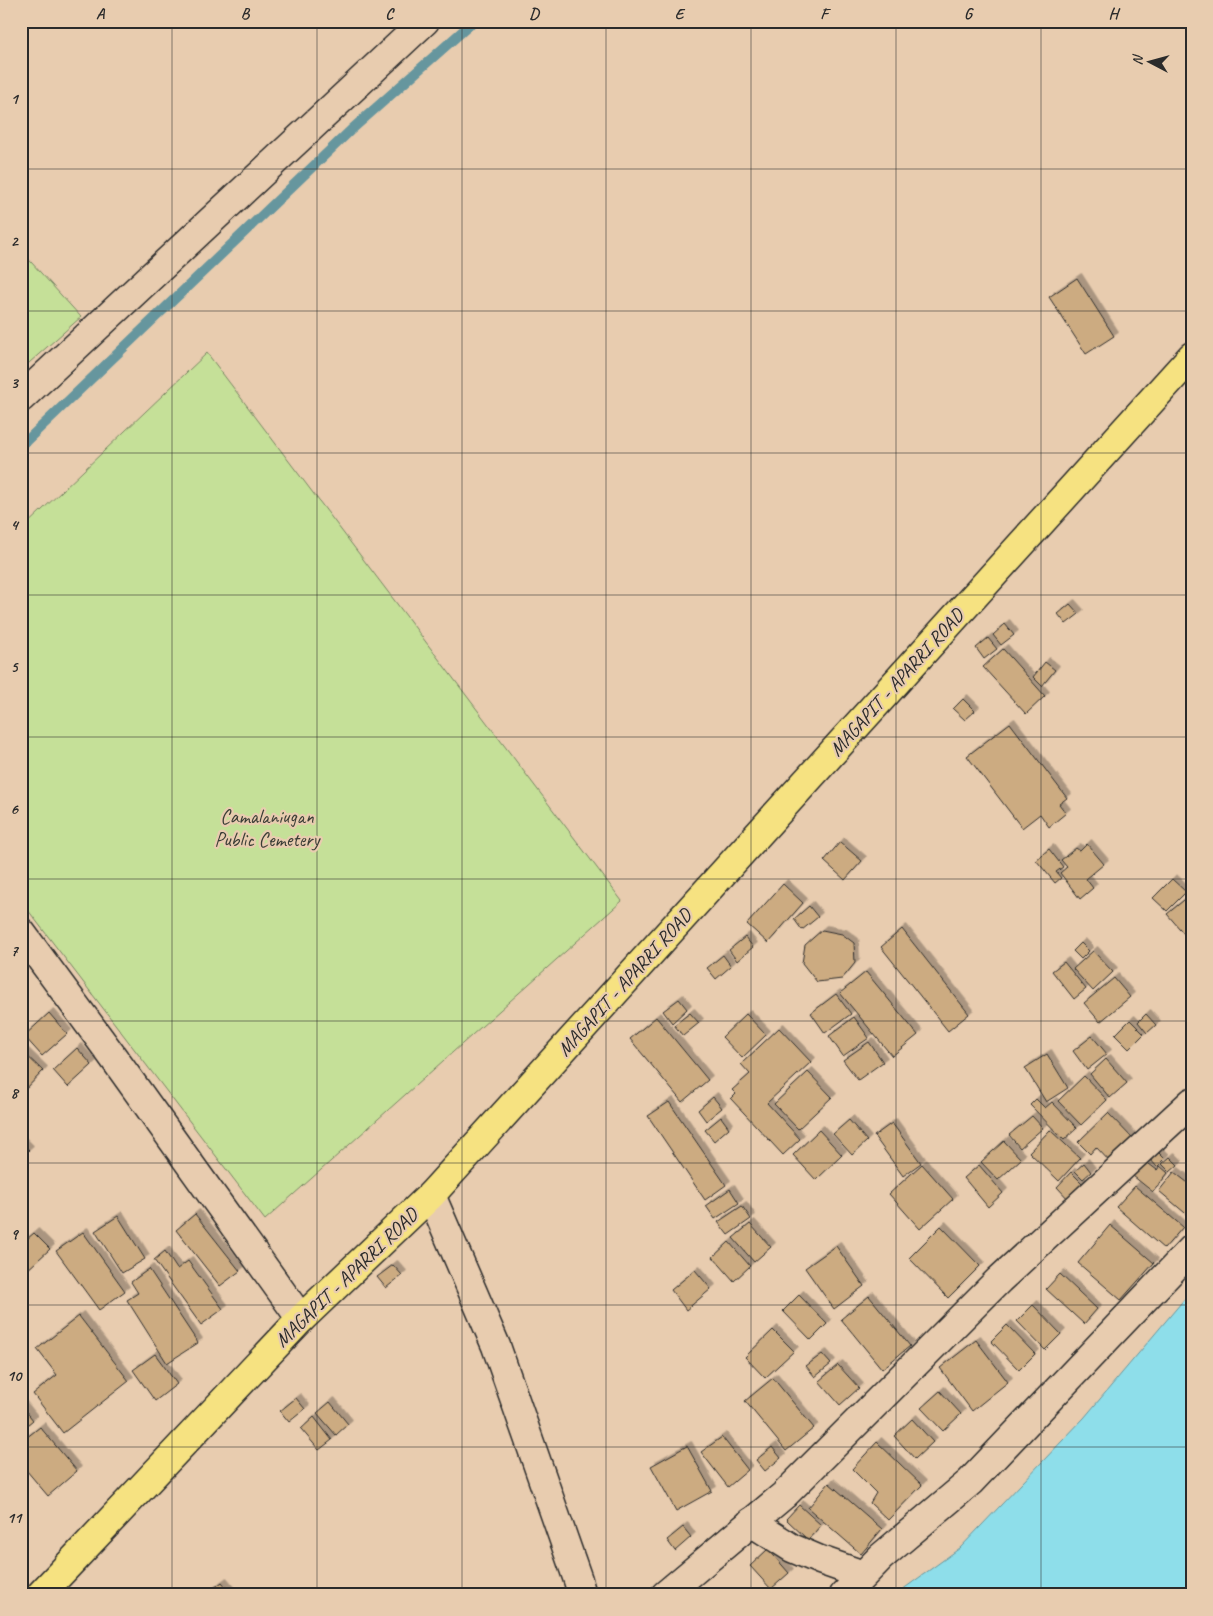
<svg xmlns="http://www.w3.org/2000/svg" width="1213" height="1616" viewBox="0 0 1213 1616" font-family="Caveat,sans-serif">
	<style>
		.green { fill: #c5e098; stroke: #788662 }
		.water { fill: #8edeea; stroke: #66969e }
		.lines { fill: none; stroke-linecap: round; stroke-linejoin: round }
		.stream { stroke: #66969e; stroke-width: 10 }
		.building { fill: #ccab81; stroke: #2b2b2b; filter: url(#shadow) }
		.minor-casing { stroke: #2b2b2b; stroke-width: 31 }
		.primary-casing { stroke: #2b2b2b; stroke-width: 31 }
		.minor { stroke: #e8ccaf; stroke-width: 28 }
		.primary { stroke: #f6e281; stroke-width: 28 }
		.grid { fill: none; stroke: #2b2b2b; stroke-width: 1; stroke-opacity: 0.55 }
		.labels { text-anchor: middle; stroke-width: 4.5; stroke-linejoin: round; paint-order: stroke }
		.street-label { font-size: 20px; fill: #2b2b2b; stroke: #e8ccaf }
		.park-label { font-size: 20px; fill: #3a3d36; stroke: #e8ccaf }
		.neatline { fill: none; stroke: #2b2b2b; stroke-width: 2 }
		.grid-label { font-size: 16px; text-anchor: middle; font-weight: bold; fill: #2b2b2b }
	</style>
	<defs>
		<filter id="shadow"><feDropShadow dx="4.5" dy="-4.5" stdDeviation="0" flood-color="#0004"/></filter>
	</defs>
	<rect width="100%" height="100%" fill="#e8ccaf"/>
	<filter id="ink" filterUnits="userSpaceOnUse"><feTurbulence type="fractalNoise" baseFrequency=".02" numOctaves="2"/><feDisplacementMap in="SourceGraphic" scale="10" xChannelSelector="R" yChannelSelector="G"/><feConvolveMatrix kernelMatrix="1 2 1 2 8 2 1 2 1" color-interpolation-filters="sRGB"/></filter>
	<g filter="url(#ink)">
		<!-- green -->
		<g class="green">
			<polygon points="21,251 81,317 21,370"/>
			<polygon points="207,353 622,901 265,1220 21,901 21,530"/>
		</g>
		<!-- water -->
		<polygon class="water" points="1192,1290 1192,1595 895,1595 960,1548 1084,1418"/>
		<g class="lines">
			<!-- stream -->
			<polyline class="stream" points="21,446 351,130 474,21"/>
		</g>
		<!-- building -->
		<g class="building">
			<polygon points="1077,278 1114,336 1086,354 1049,297"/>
			<polygon points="1070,604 1079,614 1066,624 1058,614"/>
			<polygon points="1005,624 1014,635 1001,645 993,635"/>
			<polygon points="988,638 997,649 984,659 976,648"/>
			<polygon points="1003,649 1045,696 1026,714 983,667"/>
			<polygon points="1045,662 1055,670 1042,686 1033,677"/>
			<polygon points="963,699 975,711 965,720 953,709"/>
			<polygon points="1010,723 1067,798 1059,804 1066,813 1049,827 1040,814 1022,828 967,756"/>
			<polygon points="840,842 862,861 845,880 824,861"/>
			<polygon points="1087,844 1104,864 1086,879 1093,888 1080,899 1060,873 1067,867 1061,860 1076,848 1080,851"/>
			<polygon points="1049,849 1063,867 1056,872 1061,878 1055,883 1036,860"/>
			<polygon points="1172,879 1186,892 1167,911 1153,898"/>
			<polygon points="783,884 803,903 768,943 747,924"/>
			<polygon points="1189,896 1192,900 1192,943 1167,914"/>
			<polygon points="809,906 818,917 802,930 794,919"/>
			<polygon points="902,929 969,1014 948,1031 881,947"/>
			<polygon points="822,930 842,934 854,943 855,963 842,979 817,982 802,963 805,945"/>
			<polygon points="745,937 753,947 737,961 729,950"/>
			<polygon points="1081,943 1089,951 1081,959 1073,951"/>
			<polygon points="1093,951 1113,972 1093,991 1073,969"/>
			<polygon points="723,955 731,966 716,979 707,968"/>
			<polygon points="1064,962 1086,989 1074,999 1052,971"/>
			<polygon points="866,972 918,1035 892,1056 840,993"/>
			<polygon points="1114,978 1130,997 1100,1022 1084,1003"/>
			<polygon points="836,994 851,1014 825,1033 811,1013"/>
			<polygon points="679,999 687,1009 672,1023 663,1011"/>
			<polygon points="49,1013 67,1034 42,1056 24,1036"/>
			<polygon points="690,1013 699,1023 683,1036 674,1025"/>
			<polygon points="746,1014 766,1035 742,1058 722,1037"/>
			<polygon points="1146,1014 1156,1025 1147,1033 1138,1022"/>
			<polygon points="656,1017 708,1080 682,1102 630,1039"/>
			<polygon points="854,1017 869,1038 843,1056 829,1036"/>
			<polygon points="1130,1020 1144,1034 1129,1049 1115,1035"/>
			<polygon points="779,1028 811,1062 767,1103 800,1139 783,1155 731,1099 736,1094 732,1090 750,1074 741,1064"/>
			<polygon points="1092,1036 1107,1054 1087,1070 1073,1051"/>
			<polygon points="869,1042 883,1062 858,1080 843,1060"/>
			<polygon points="77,1048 92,1065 68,1087 53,1070"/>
			<polygon points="21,1050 43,1071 23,1092 21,1090"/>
			<polygon points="1047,1054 1068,1088 1046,1102 1025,1068"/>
			<polygon points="1106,1059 1127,1083 1110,1098 1090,1074"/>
			<polygon points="808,1072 832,1097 798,1129 774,1104"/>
			<polygon points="1084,1076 1107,1100 1081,1125 1058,1101"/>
			<polygon points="713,1097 722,1108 706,1121 698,1110"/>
			<polygon points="1036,1099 1045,1108 1052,1102 1077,1128 1064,1140 1030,1105"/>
			<polygon points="669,1102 726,1185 705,1200 648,1116"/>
			<polygon points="1108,1113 1135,1141 1112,1164 1096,1147 1090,1154 1078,1142"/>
			<polygon points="1032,1116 1043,1128 1020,1148 1009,1135"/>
			<polygon points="721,1117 729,1128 714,1141 705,1130"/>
			<polygon points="849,1120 867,1141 852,1155 833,1134"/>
			<polygon points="892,1123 921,1163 903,1176 874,1136"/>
			<polygon points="819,1130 842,1155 816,1180 793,1155"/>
			<polygon points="1050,1130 1080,1158 1059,1181 1029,1152"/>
			<polygon points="1004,1141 1021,1159 998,1180 981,1162"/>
			<polygon points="21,1142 29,1150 21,1157"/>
			<polygon points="1157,1151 1165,1159 1157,1167 1150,1159"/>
			<polygon points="1170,1157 1178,1165 1170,1172 1162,1164"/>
			<polygon points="1145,1161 1157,1170 1160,1166 1168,1173 1153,1192 1133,1176"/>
			<polygon points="1084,1163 1091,1172 1083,1179 1075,1171"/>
			<polygon points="922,1164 953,1199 920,1229 889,1194"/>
			<polygon points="979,1165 1003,1193 988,1207 964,1178"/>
			<polygon points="1071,1172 1085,1186 1070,1201 1057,1187"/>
			<polygon points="1174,1172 1192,1186 1191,1218 1159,1191"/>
			<polygon points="1135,1186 1183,1227 1164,1249 1116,1207"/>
			<polygon points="730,1189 739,1203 715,1219 706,1206"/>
			<polygon points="742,1206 751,1219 728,1235 718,1222"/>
			<polygon points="195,1214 240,1271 220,1286 176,1230"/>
			<polygon points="118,1216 145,1259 122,1273 95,1231"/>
			<polygon points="750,1224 771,1247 754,1262 733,1238"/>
			<polygon points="1110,1225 1154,1263 1121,1300 1078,1263"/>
			<polygon points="941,1226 980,1266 948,1298 909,1258"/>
			<polygon points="83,1232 125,1291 99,1310 56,1251"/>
			<polygon points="34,1233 50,1249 25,1272 21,1267 21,1244"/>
			<polygon points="729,1242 750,1266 734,1281 713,1257"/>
			<polygon points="836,1246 864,1286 834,1309 805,1268"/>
			<polygon points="165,1251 177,1269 188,1261 223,1309 201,1325 154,1260"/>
			<polygon points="393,1265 402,1275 386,1288 377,1277"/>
			<polygon points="149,1269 198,1343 167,1363 127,1300 138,1293 131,1282"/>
			<polygon points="695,1270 711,1289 686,1310 671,1290"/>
			<polygon points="1060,1274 1097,1309 1084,1324 1046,1289"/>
			<polygon points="799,1295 827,1324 811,1340 783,1311"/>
			<polygon points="869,1296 910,1346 882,1369 841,1319"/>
			<polygon points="1033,1305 1061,1334 1045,1350 1017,1321"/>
			<polygon points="79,1316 129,1381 63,1433 33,1394 57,1375 37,1349"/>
			<polygon points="1007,1325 1035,1354 1019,1370 991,1341"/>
			<polygon points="773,1330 794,1351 765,1378 745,1357"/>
			<polygon points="976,1340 1008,1382 972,1411 940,1368"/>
			<polygon points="155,1354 177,1384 155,1401 133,1370"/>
			<polygon points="822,1354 831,1364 815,1377 806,1366"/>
			<polygon points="838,1365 859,1388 840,1405 819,1381"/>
			<polygon points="773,1378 814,1428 786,1451 745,1401"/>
			<polygon points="940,1391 961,1414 943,1431 921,1408"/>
			<polygon points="296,1398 305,1409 289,1422 280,1411"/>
			<polygon points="330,1402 348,1424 336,1435 317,1413"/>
			<polygon points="21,1405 33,1420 21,1430"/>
			<polygon points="314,1417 332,1440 319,1450 301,1429"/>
			<polygon points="912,1419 933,1442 915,1459 894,1436"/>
			<polygon points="40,1427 77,1471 48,1496 21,1464 21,1442"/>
			<polygon points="722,1437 748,1470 728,1487 701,1452"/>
			<polygon points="877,1442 922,1485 888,1520 870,1503 876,1493 852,1469"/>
			<polygon points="687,1446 712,1491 676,1511 651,1466"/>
			<polygon points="772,1447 781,1458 765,1471 756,1460"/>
			<polygon points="829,1483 882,1529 861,1554 808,1508"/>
			<polygon points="799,1505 821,1525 808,1540 786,1519"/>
			<polygon points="683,1527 691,1537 675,1551 667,1540"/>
			<polygon points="768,1549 789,1573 771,1589 750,1566"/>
			<polygon points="222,1582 233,1595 205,1595"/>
		</g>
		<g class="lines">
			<defs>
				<g id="minor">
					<polyline points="21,398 425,21"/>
					<polyline points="21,932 108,1050 301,1319"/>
					<polyline points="431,1195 496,1346 578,1580 582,1595"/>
					<polyline points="751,1522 792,1548 820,1560 863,1575"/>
					<polyline points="665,1595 784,1495 999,1280 1192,1102"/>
					<polyline points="844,1595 881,1557 970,1482 1192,1249"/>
				</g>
				<polyline id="primary" points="40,1595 301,1319 431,1195 1192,356"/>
			</defs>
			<!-- minor casing -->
			<use href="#minor" class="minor-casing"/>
			<!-- primary casing -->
			<use href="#primary" class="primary-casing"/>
			<!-- minor -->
			<use href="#minor" class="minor"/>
			<!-- primary -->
			<use href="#primary" class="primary"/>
		</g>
	</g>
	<!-- grid -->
	<path class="grid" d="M172,21V1595M317,21V1595M462,21V1595M606,21V1595M751,21V1595M896,21V1595M1041,21V1595M21,169H1192M21,311H1192M21,453H1192M21,595H1192M21,737H1192M21,879H1192M21,1021H1192M21,1163H1192M21,1305H1192M21,1447H1192"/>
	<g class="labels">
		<!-- street labels -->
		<g class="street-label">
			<text transform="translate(896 682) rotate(-48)" y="7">MAGAPIT - APARRI ROAD</text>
			<text transform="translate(624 982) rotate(-48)" y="7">MAGAPIT - APARRI ROAD</text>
			<text transform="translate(346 1277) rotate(-44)" y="7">MAGAPIT - APARRI ROAD</text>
		</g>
		<!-- park labels -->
		<g class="park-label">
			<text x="267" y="823">Camalaniugan<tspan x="267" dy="23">Public Cemetery</tspan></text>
		</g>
	</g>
	<!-- margin -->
	<rect width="1213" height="1616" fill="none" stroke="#e8ccaf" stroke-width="55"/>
	<!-- north arrow -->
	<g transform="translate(1150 62) rotate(276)" stroke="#e8ccaf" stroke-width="4" paint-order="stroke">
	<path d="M0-4L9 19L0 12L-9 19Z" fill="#2b2b2b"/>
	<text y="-8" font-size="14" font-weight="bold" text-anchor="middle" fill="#2b2b2b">N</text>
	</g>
	<rect x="28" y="28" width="1158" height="1560" class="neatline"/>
	<g class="grid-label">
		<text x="100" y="19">A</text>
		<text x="245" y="19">B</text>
		<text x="389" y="19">C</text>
		<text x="534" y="19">D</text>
		<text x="679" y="19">E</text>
		<text x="824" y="19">F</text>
		<text x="968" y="19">G</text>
		<text x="1113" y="19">H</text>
		<text x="14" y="104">1</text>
		<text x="14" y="246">2</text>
		<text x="14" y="388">3</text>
		<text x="14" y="530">4</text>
		<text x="14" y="672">5</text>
		<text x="14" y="814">6</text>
		<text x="14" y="956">7</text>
		<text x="14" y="1098">8</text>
		<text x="14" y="1239">9</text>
		<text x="14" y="1381">10</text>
		<text x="14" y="1523">11</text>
	</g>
</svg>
